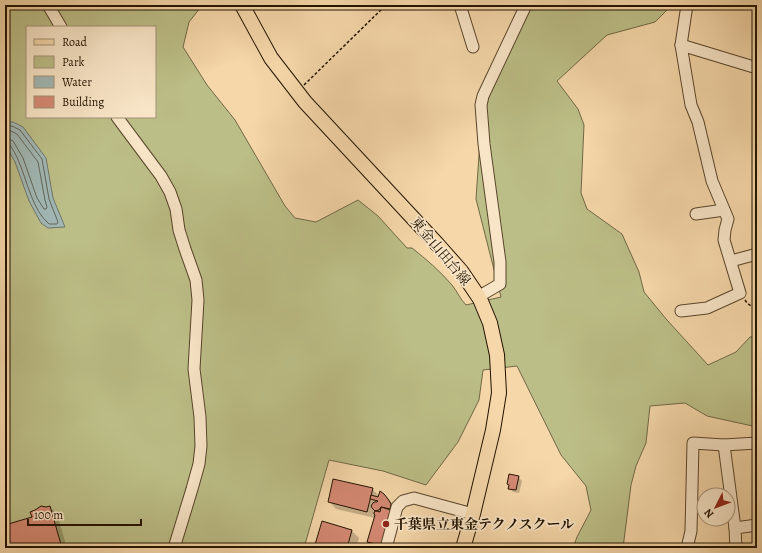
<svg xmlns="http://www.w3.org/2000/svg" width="762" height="553" viewBox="0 0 762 553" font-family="Alegreya,'Noto Serif JP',serif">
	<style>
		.green { fill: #bcbe87; stroke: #706844; fill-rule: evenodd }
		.water { fill: #a1b7b4; stroke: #6f756c }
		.shadow { fill: #0003 }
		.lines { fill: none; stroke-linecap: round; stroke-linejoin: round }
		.shore { stroke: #62655a; stroke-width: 1 }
		.building { fill: #d48873; stroke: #231300 }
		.minor-casing { stroke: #58442a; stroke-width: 13 }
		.major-casing { stroke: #231300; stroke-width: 16 }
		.path { stroke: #231300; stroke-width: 1.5; stroke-dasharray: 3 2; stroke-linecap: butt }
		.minor { stroke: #f8e5c7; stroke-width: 11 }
		.major { stroke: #f5d7a9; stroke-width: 14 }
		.poi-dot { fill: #8f2418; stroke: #f8e5c7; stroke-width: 1.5 }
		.labels { text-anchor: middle; stroke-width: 3.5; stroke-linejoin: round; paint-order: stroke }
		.street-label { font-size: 14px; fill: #231300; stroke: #f8e5c7 }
		.poi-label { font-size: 14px; font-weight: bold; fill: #231300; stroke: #f8e5c7; text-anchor: start }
	</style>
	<rect width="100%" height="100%" fill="#f5d7a9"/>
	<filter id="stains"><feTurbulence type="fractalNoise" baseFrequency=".005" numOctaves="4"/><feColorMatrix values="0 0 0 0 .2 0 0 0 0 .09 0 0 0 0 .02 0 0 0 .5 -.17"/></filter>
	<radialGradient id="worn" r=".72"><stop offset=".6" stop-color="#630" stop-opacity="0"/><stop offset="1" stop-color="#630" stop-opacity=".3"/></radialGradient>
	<!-- green -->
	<path class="green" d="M5,5H199L200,8L189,22L183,47L207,85L235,120L285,206L295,218L316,222L358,200L378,216L407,248H412C426,259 440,271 452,285C457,291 460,299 466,305L501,297L476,199L483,96L529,5H672L655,22L607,35L557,81L578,109L584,125L581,193L587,209L622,234L639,272L644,292L667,320L708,365L736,352L750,337L757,336V427L707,416L685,403L650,406L646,443L636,466L631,485L623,548H573L577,537L591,510L586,486L561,455L517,366L483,370L479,400L458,442L426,485L383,471L329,460L304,548H5ZM27,27H155V117H27Z"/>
	<!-- water -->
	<polygon class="water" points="5,122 13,122 23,127 46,158 53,198 65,227 48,228 41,223 29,201 15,162 5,144"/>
	<!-- shadow -->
	<g class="shadow">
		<polygon points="518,477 522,481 519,493 513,492 510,489"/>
		<polygon points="372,489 379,496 384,494 392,503 394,509 390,548 378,548 374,547 368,541 375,518 336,509 329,501"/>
		<polygon points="50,507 57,514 67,548 5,548 5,526 33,517"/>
		<polygon points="351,530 359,538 356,548 315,548"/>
	</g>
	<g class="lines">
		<!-- shore -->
		<g class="shore">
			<path d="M5,126H12L20,130L42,159L49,199L58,222L57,224H49C33,211 27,181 19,162C17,156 13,150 10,145L8,143H5"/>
			<polyline points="5,131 11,131 17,134 38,162 45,200 47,207 46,209 44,209 37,198 23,158 13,141 9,139 5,138"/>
		</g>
	</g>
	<!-- building -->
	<g class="building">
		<polygon points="509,474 519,476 516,490 508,489 509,485 507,484"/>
		<polygon points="333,479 373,488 367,512 328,502"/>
		<polygon points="380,491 384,494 388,499 391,504 390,509 381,507 379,510 375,511 372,508 371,506 373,503 374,502 377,502 378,501 370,499 371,495 378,497"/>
		<polygon points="41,506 46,507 50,506 62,548 5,548 5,525 32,517 30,512 35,510"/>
		<polygon points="381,507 394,511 384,546 367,542 375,515 374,514 374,512 376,511 380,512"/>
		<polygon points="322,521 352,530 347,548 314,548"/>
	</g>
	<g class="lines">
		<defs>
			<g id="minor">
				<polyline points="48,5 61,27"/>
				<polyline points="460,5 473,47"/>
				<polyline points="681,45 757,68"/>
				<polyline points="117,117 161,176 170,192 176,209 179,230 185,249 196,280 198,300 194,369 200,417 201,446 199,464 192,489 174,548"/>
				<polyline points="696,214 724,210"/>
				<polyline points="731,261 757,254"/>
				<polyline points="478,297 500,284 500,262 484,144 481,105 483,96 526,5"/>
				<polyline points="681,311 707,308 740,293 724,240 725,230 728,219 712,181 698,122 691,105 681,45 687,5"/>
				<polyline points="724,445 735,528 736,548"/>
				<polyline points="735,528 757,525"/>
				<polyline points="386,548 397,507 403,501 414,498 473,514"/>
				<polyline points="687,548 691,531 693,443 724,445 757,443"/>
			</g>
			<polyline id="major" points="242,5 271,58 305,102 438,245 461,271 480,299 490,323 497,355 499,393 493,430 473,514 463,548"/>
		</defs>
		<!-- minor casing -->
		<use href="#minor" class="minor-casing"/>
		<!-- major casing -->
		<use href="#major" class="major-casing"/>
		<!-- path -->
		<g class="path">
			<polyline points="304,85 386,5"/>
			<polyline points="745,300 747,303 757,310"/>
		</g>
		<!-- minor -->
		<use href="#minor" class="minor"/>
		<!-- major -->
		<use href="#major" class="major"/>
	</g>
	<!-- markers -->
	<circle class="poi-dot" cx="386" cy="524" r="4"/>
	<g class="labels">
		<!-- street labels -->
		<g class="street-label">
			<text transform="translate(441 251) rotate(50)" y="5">東金山田台線</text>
		</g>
		<!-- poi labels -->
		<g class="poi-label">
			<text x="394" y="529">千葉県立東金テクノスクール</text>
		</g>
	</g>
	<!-- margin -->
	<rect width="762" height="553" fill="none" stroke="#f5d7a9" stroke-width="20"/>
	<rect x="6" y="6" width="750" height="541" fill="none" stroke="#231300" stroke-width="2"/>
	<rect x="10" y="10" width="742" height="533" fill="none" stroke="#231300"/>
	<!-- legend -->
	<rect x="26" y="26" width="130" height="92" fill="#f8e5c7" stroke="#a39177"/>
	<rect x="34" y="39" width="20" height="6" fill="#f5d7a9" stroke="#a39177"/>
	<text x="62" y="46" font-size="12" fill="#231300">Road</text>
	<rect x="34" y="56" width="20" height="12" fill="#bcbe87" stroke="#a39177"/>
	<text x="62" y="66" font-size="12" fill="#231300">Park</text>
	<rect x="34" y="76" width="20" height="12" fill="#a1b7b4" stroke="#a39177"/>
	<text x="62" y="86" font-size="12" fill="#231300">Water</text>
	<rect x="34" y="96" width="20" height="12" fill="#d48873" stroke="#a39177"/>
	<text x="62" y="106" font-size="12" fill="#231300">Building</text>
	<!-- north arrow -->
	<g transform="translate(716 507) rotate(228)"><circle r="19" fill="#f8e5c7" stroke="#a39177"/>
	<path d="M0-3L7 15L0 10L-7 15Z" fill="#8f2418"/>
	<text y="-6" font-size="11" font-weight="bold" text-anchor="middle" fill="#231300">N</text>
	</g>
	<!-- scale -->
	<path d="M28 519v6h113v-6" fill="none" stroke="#231300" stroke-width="2"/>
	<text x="34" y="519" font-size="12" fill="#231300" stroke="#f8e5c7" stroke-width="3" paint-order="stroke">100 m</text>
	<rect width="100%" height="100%" filter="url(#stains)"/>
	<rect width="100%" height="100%" fill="url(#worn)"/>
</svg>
